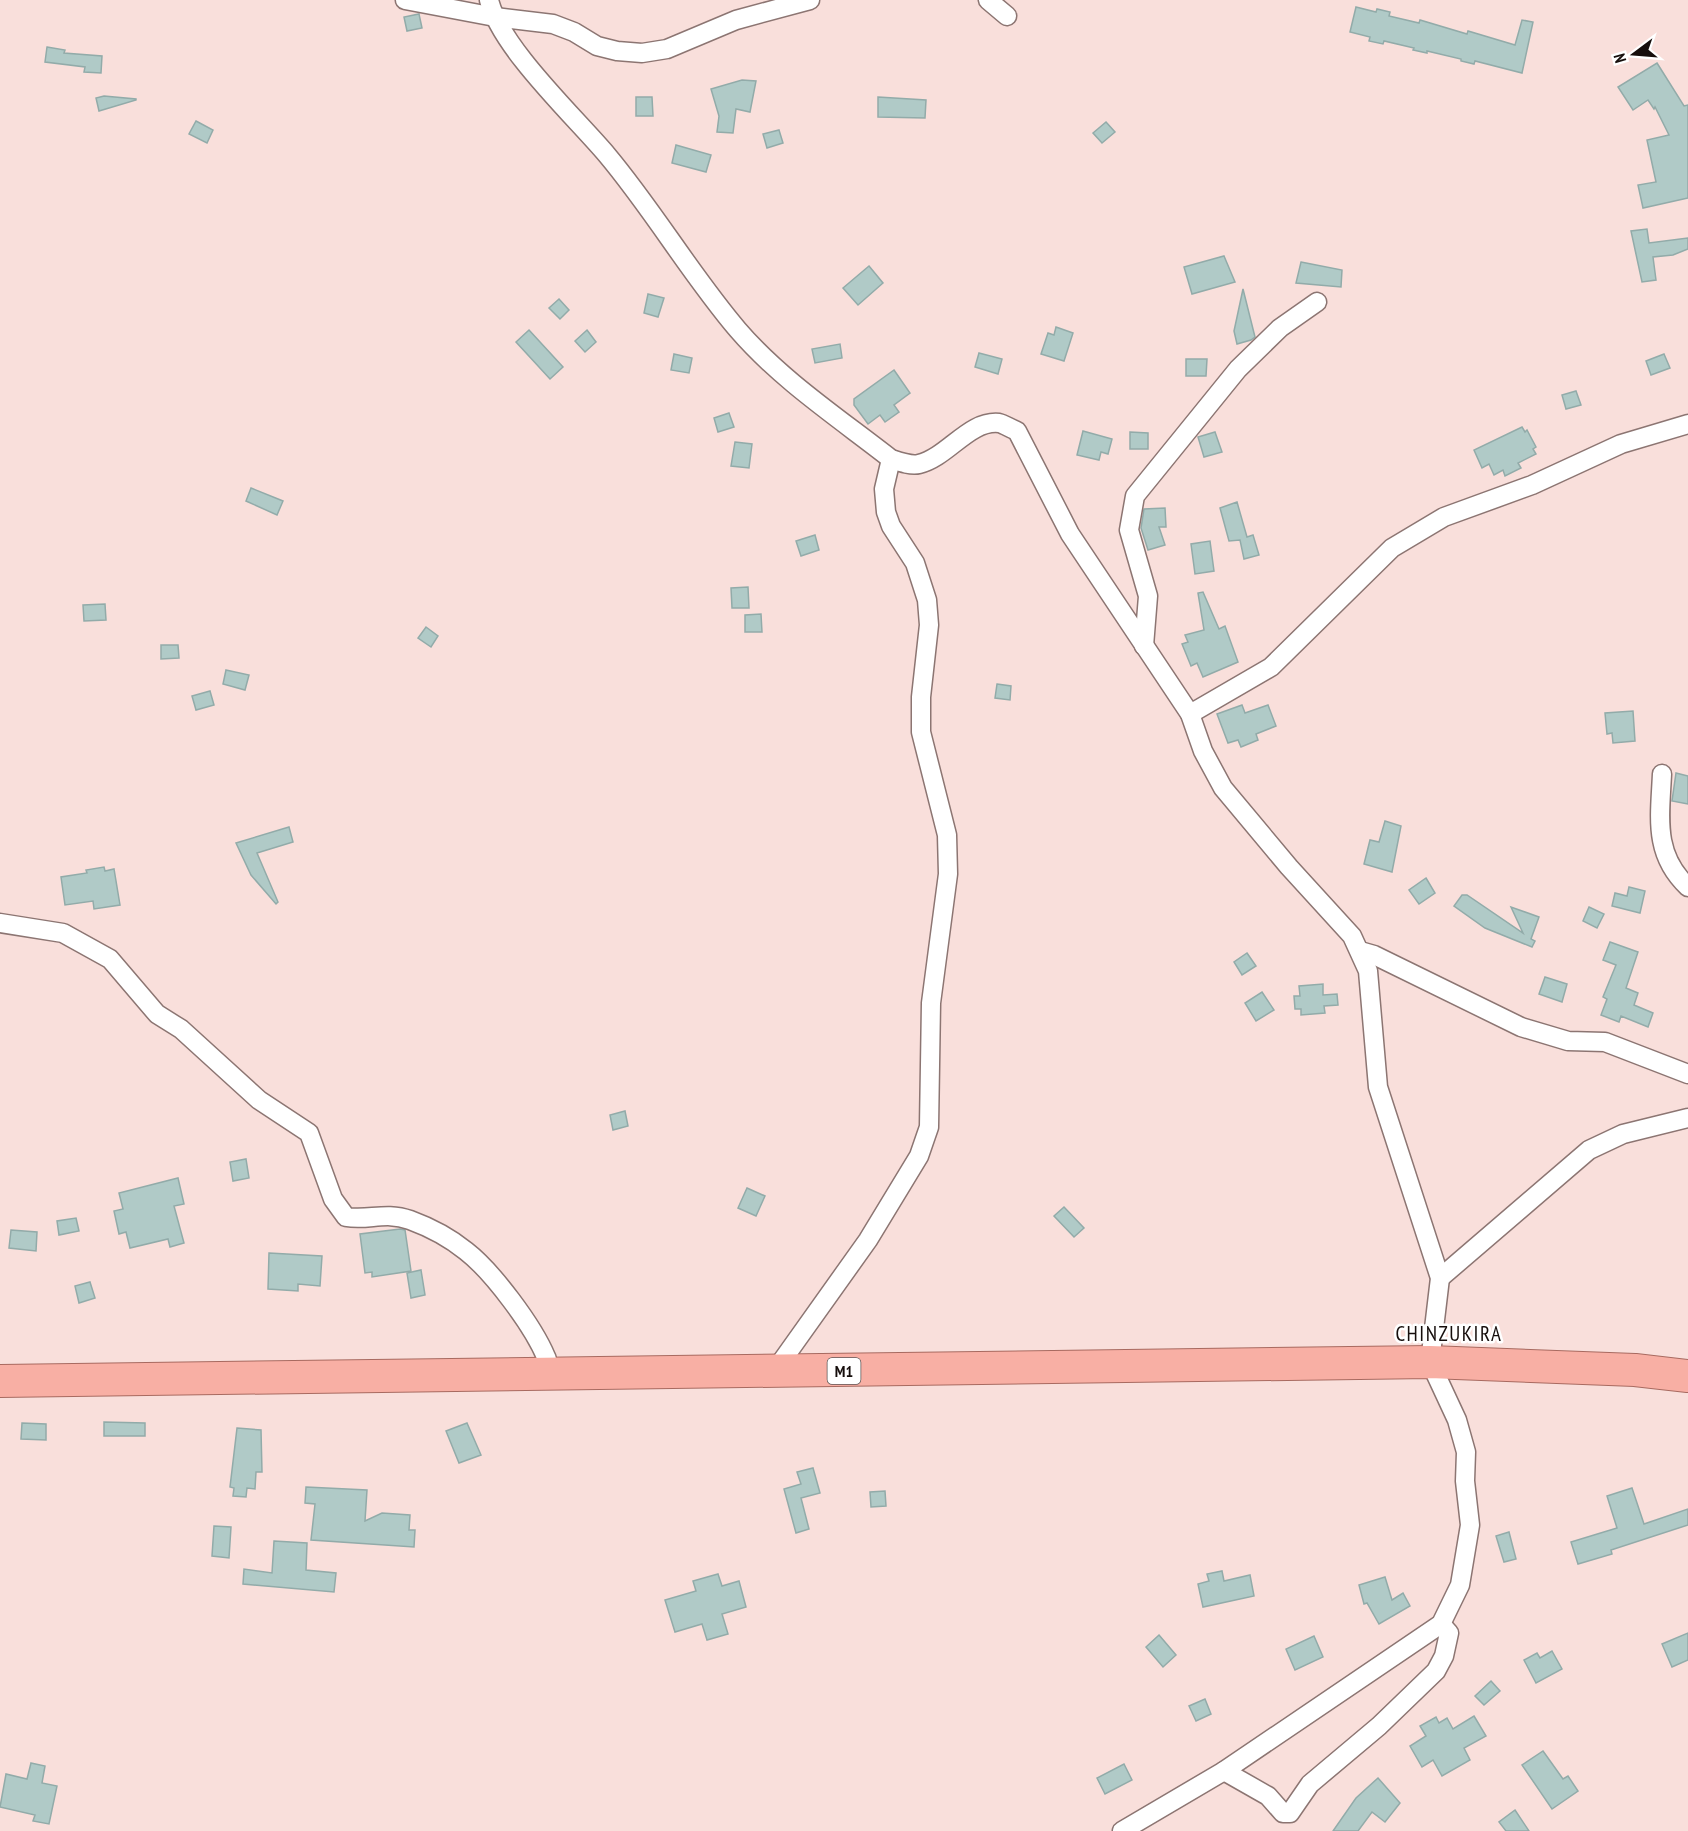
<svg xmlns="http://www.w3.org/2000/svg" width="1688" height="1831" viewBox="0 0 1688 1831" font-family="'PT Sans Narrow',sans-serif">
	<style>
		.building { fill: #b0cac7; stroke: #92aba9; stroke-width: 1.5 }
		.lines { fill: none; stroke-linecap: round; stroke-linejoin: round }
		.minor-casing { stroke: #8c7572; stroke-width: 21 }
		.trunk-casing { stroke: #a86a60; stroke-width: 34 }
		.minor { stroke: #fff; stroke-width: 18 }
		.trunk { stroke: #f8afa4; stroke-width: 32 }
		.labels { text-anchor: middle; stroke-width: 5; stroke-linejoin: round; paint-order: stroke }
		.shield { fill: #fff; stroke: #5c5655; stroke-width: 1.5 }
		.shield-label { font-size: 16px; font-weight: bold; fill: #160e0c }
		.quarter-label { font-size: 21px; letter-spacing: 1.5px; fill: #160e0c; stroke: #fff }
	</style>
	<rect width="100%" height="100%" fill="#f9dfdb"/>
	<!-- building -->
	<g class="building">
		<polygon points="1356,7 1376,12 1377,9 1390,12 1389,16 1419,23 1420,20 1467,34 1468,31 1515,45 1522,20 1533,22 1522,73 1475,61 1474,64 1461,61 1461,59 1427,51 1427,53 1413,50 1414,48 1384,41 1383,44 1369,41 1370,37 1350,32"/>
		<polygon points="419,14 422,28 407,31 404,17"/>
		<polygon points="47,47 65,50 64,53 102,56 101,73 84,72 85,67 45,62"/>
		<polygon points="1657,63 1684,106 1688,105 1688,198 1643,208 1638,185 1656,182 1647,140 1669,135 1655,107 1654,109 1648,100 1633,110 1618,87"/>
		<polygon points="742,80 756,81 750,112 736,109 733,133 717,132 719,116 711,89"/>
		<polygon points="104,96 136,99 136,100 99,111 96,98"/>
		<polygon points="636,97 652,97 653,116 636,116"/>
		<polygon points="878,97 926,100 925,118 878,117"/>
		<polygon points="196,121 213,130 207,143 189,134"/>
		<polygon points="1106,122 1115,132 1102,143 1093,133"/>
		<polygon points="779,130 783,143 767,148 763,134"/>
		<polygon points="676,145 711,155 706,172 672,163"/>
		<polygon points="1647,229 1649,243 1688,238 1688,249 1673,255 1653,257 1656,280 1642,282 1631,231"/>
		<polygon points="1224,256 1235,282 1192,294 1184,267"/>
		<polygon points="1301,262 1342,270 1341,287 1296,283"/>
		<polygon points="869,266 883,283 858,305 843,288"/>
		<polygon points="1243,289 1255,337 1251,340 1237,344 1234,331"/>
		<polygon points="648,294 664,298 658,317 644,313"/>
		<polygon points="559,299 569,310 560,319 549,308"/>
		<polygon points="1056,327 1073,333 1064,361 1041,354 1048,333 1054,335"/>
		<polygon points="529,330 563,367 550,379 516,342"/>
		<polygon points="587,330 596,342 585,352 575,341"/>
		<polygon points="840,344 842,358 815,363 812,349"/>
		<polygon points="979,353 1002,359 998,374 975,367"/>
		<polygon points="674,354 692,358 689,373 671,370"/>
		<polygon points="1664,354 1670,368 1651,375 1646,361"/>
		<polygon points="1186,359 1207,359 1206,376 1186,376"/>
		<polygon points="894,370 910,393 894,405 899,412 885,422 880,415 868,424 854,405 854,399"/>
		<polygon points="1576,391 1581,405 1566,409 1562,395"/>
		<polygon points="729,413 734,427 718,432 714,418"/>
		<polygon points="1522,427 1525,432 1527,430 1536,447 1533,449 1536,454 1518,463 1521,468 1505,476 1503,470 1494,475 1489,464 1482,468 1474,450"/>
		<polygon points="1083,431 1112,439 1108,454 1101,452 1099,460 1077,455"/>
		<polygon points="1130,432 1148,433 1148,449 1130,449"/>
		<polygon points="1215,432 1222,452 1204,457 1198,437"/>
		<polygon points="735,442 752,444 749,468 731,466"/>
		<polygon points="251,488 283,501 277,515 246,501"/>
		<polygon points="1237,502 1247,537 1253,535 1259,555 1244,559 1240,540 1229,541 1220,508"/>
		<polygon points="1165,508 1166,527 1159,527 1165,545 1148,550 1141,528 1144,509"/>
		<polygon points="815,535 819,550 801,556 796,541"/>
		<polygon points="1210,541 1214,571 1195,574 1191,544"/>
		<polygon points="748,587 749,608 732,608 731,588"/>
		<polygon points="1203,592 1219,629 1225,626 1238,662 1203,677 1197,663 1191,666 1182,644 1188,642 1185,635 1204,630 1198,593"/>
		<polygon points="105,604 106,620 84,621 83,605"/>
		<polygon points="761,614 762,632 745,632 745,615"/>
		<polygon points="426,627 438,636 431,647 418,638"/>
		<polygon points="161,645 178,645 179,658 161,659"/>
		<polygon points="226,670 249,675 245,690 223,684"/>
		<polygon points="997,684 1011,686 1010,700 995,698"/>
		<polygon points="210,691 214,705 196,710 192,696"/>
		<polygon points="1242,705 1245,713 1268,705 1276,726 1256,734 1258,740 1241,747 1238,740 1228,743 1217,714"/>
		<polygon points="1633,711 1635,741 1613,743 1612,733 1607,734 1605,713"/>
		<polygon points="1676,773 1688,776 1688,804 1672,801"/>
		<polygon points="1385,821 1401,826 1392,872 1364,864 1370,840 1379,842"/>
		<polygon points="289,827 293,842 257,853 278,902 276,904 251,875 236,843"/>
		<polygon points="104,867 105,871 114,869 120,905 94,909 93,901 65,905 61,877 87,873 86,870"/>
		<polygon points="1426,878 1435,893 1419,904 1409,890"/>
		<polygon points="1629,887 1645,891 1640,913 1612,906 1615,893 1627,896"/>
		<polygon points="1462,895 1467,895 1523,933 1511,907 1539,917 1531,939 1535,941 1532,947 1485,928 1454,906"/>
		<polygon points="1589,907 1604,914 1597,928 1583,921"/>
		<polygon points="1610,942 1638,952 1626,988 1638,993 1634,1005 1653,1013 1648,1027 1621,1016 1619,1022 1601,1015 1607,999 1603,997 1616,965 1603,960"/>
		<polygon points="1247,953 1256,966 1242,975 1234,962"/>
		<polygon points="1545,977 1567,984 1562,1002 1539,994"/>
		<polygon points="1323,984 1323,995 1337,994 1338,1005 1324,1006 1325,1013 1301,1015 1301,1009 1295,1009 1294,996 1300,996 1299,986"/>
		<polygon points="1262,992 1274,1010 1256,1021 1245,1003"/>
		<polygon points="625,1111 628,1126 613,1130 610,1115"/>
		<polygon points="246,1159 249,1178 233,1181 230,1162"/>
		<polygon points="178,1178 184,1204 174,1206 184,1243 170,1247 168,1239 130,1248 126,1232 119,1234 114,1211 123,1209 119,1193"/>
		<polygon points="747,1188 765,1196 756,1216 738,1208"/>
		<polygon points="1064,1207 1084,1228 1074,1237 1054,1216"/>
		<polygon points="76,1218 79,1231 59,1235 57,1221"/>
		<polygon points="400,1229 405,1230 411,1271 372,1277 372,1272 365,1273 360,1234"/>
		<polygon points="11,1230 37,1232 36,1251 9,1248"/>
		<polygon points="269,1253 322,1256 320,1286 298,1284 298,1291 268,1289"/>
		<polygon points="421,1270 425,1295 411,1298 407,1273"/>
		<polygon points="90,1282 95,1298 79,1303 75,1286"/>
		<polygon points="104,1422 145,1423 145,1436 104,1436"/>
		<polygon points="22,1423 46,1424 46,1440 21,1439"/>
		<polygon points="467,1423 481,1455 459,1463 446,1431"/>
		<polygon points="237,1428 261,1430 262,1472 256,1472 255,1489 247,1488 246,1497 233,1496 234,1488 230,1487"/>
		<polygon points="813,1468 820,1493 801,1498 809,1529 796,1533 784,1489 801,1484 797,1472"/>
		<polygon points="306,1487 367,1490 365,1521 382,1513 410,1515 409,1530 415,1530 414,1547 311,1540 315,1504 305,1503"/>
		<polygon points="1632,1488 1644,1524 1688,1509 1688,1525 1611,1550 1612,1554 1578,1564 1571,1542 1617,1528 1607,1496"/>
		<polygon points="885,1491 886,1506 871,1507 870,1492"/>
		<polygon points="214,1526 231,1527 229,1558 212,1556"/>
		<polygon points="1509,1532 1516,1559 1504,1562 1496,1536"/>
		<polygon points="274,1541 307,1543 306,1570 336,1573 334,1592 243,1584 244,1569 272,1573"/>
		<polygon points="1222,1571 1224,1581 1250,1575 1254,1596 1203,1607 1198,1584 1209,1581 1207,1574"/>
		<polygon points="718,1574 722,1586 739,1581 746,1607 722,1614 728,1634 707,1640 702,1624 675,1632 665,1600 696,1591 693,1581"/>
		<polygon points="1385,1577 1392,1600 1403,1593 1410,1606 1379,1624 1367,1603 1364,1604 1359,1585"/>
		<polygon points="1688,1633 1688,1660 1672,1667 1662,1644"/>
		<polygon points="1159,1635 1176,1655 1163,1667 1146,1647"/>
		<polygon points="1314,1636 1323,1657 1295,1670 1286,1649"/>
		<polygon points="1552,1651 1562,1669 1536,1683 1524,1660 1537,1653 1540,1658"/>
		<polygon points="1491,1681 1500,1691 1484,1705 1475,1696"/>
		<polygon points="1205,1699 1211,1714 1196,1721 1189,1706"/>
		<polygon points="1474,1716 1486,1736 1464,1748 1470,1760 1442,1776 1433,1760 1422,1767 1410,1746 1426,1736 1420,1726 1436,1717 1439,1723 1447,1718 1453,1729"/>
		<polygon points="1543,1751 1563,1779 1568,1776 1578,1791 1552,1809 1522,1765"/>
		<polygon points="31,1763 45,1766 42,1783 57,1786 49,1824 33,1821 35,1815 0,1807 6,1774 27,1779"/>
		<polygon points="1124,1764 1132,1780 1105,1794 1097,1778"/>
		<polygon points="1378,1778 1400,1803 1385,1822 1372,1812 1358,1831 1333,1831 1356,1798"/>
		<polygon points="1515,1810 1529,1831 1506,1831 1499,1822"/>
	</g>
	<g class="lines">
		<defs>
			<g id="minor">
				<polyline points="405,0 495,17 553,24 574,32 597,46 617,51 642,53 667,49 736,20 810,0"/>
				<path d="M489,0C500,47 574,116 607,155C654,211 691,275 738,330C781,380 840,419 891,459C900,462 911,466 919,464C948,457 969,420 999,423C1004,424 1011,429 1017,431L1070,534L1190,714L1203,751L1223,788L1289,867L1352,936L1368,971L1378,1087L1440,1278L1430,1362L1457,1420L1466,1452L1465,1481L1470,1525L1460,1585L1441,1624L1224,1771L1122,1831"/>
				<polyline points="988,0 1007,16"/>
				<polyline points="1144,646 1148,596 1129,530 1135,496 1238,369 1280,328 1317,302"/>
				<polyline points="1190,714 1271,667 1392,548 1444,517 1532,485 1621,444 1688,424"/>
				<path d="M1662,774C1660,817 1653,854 1688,887"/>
				<path d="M0,923L63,933L110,959L157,1014L181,1029L259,1100L309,1133L333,1199L346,1217C369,1221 385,1211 410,1220C429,1227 450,1238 466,1251C493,1272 533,1326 546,1357C549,1362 547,1369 547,1375"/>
				<polyline points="1360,951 1374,955 1521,1027 1568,1041 1605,1042 1688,1074"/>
				<polyline points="1440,1278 1589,1150 1623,1134 1688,1118"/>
				<polyline points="774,1372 868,1240 919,1156 929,1127 931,1003 948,874 947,835 921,732 921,697 929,625 927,600 915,563 891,526 886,512 884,489 891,459"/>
				<polyline points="1224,1771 1268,1796 1283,1813 1290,1813 1310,1784 1379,1726 1436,1671 1444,1656 1449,1633 1441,1624"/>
			</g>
			<polyline id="trunk" points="0,1381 1430,1362 1635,1370 1688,1376"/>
		</defs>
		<!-- minor casing -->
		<use href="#minor" class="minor-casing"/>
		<!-- trunk casing -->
		<use href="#trunk" class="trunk-casing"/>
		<!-- minor -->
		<use href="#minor" class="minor"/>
		<!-- trunk -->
		<use href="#trunk" class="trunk"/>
	</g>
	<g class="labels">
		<!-- shield labels -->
		<rect class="shield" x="827.5" y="1358" width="33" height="26" rx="4.5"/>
		<g class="shield-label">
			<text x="844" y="1377">M1</text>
		</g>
		<!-- quarter labels -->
		<g class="quarter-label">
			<text x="1449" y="1341">CHINZUKIRA</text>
		</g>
	</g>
	<!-- north arrow -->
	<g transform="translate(1634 54) rotate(254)" stroke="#ffffff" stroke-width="4.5" paint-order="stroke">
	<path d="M0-4.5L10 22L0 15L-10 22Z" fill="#160e0c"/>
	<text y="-9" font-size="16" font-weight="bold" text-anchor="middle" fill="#160e0c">N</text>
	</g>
</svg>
